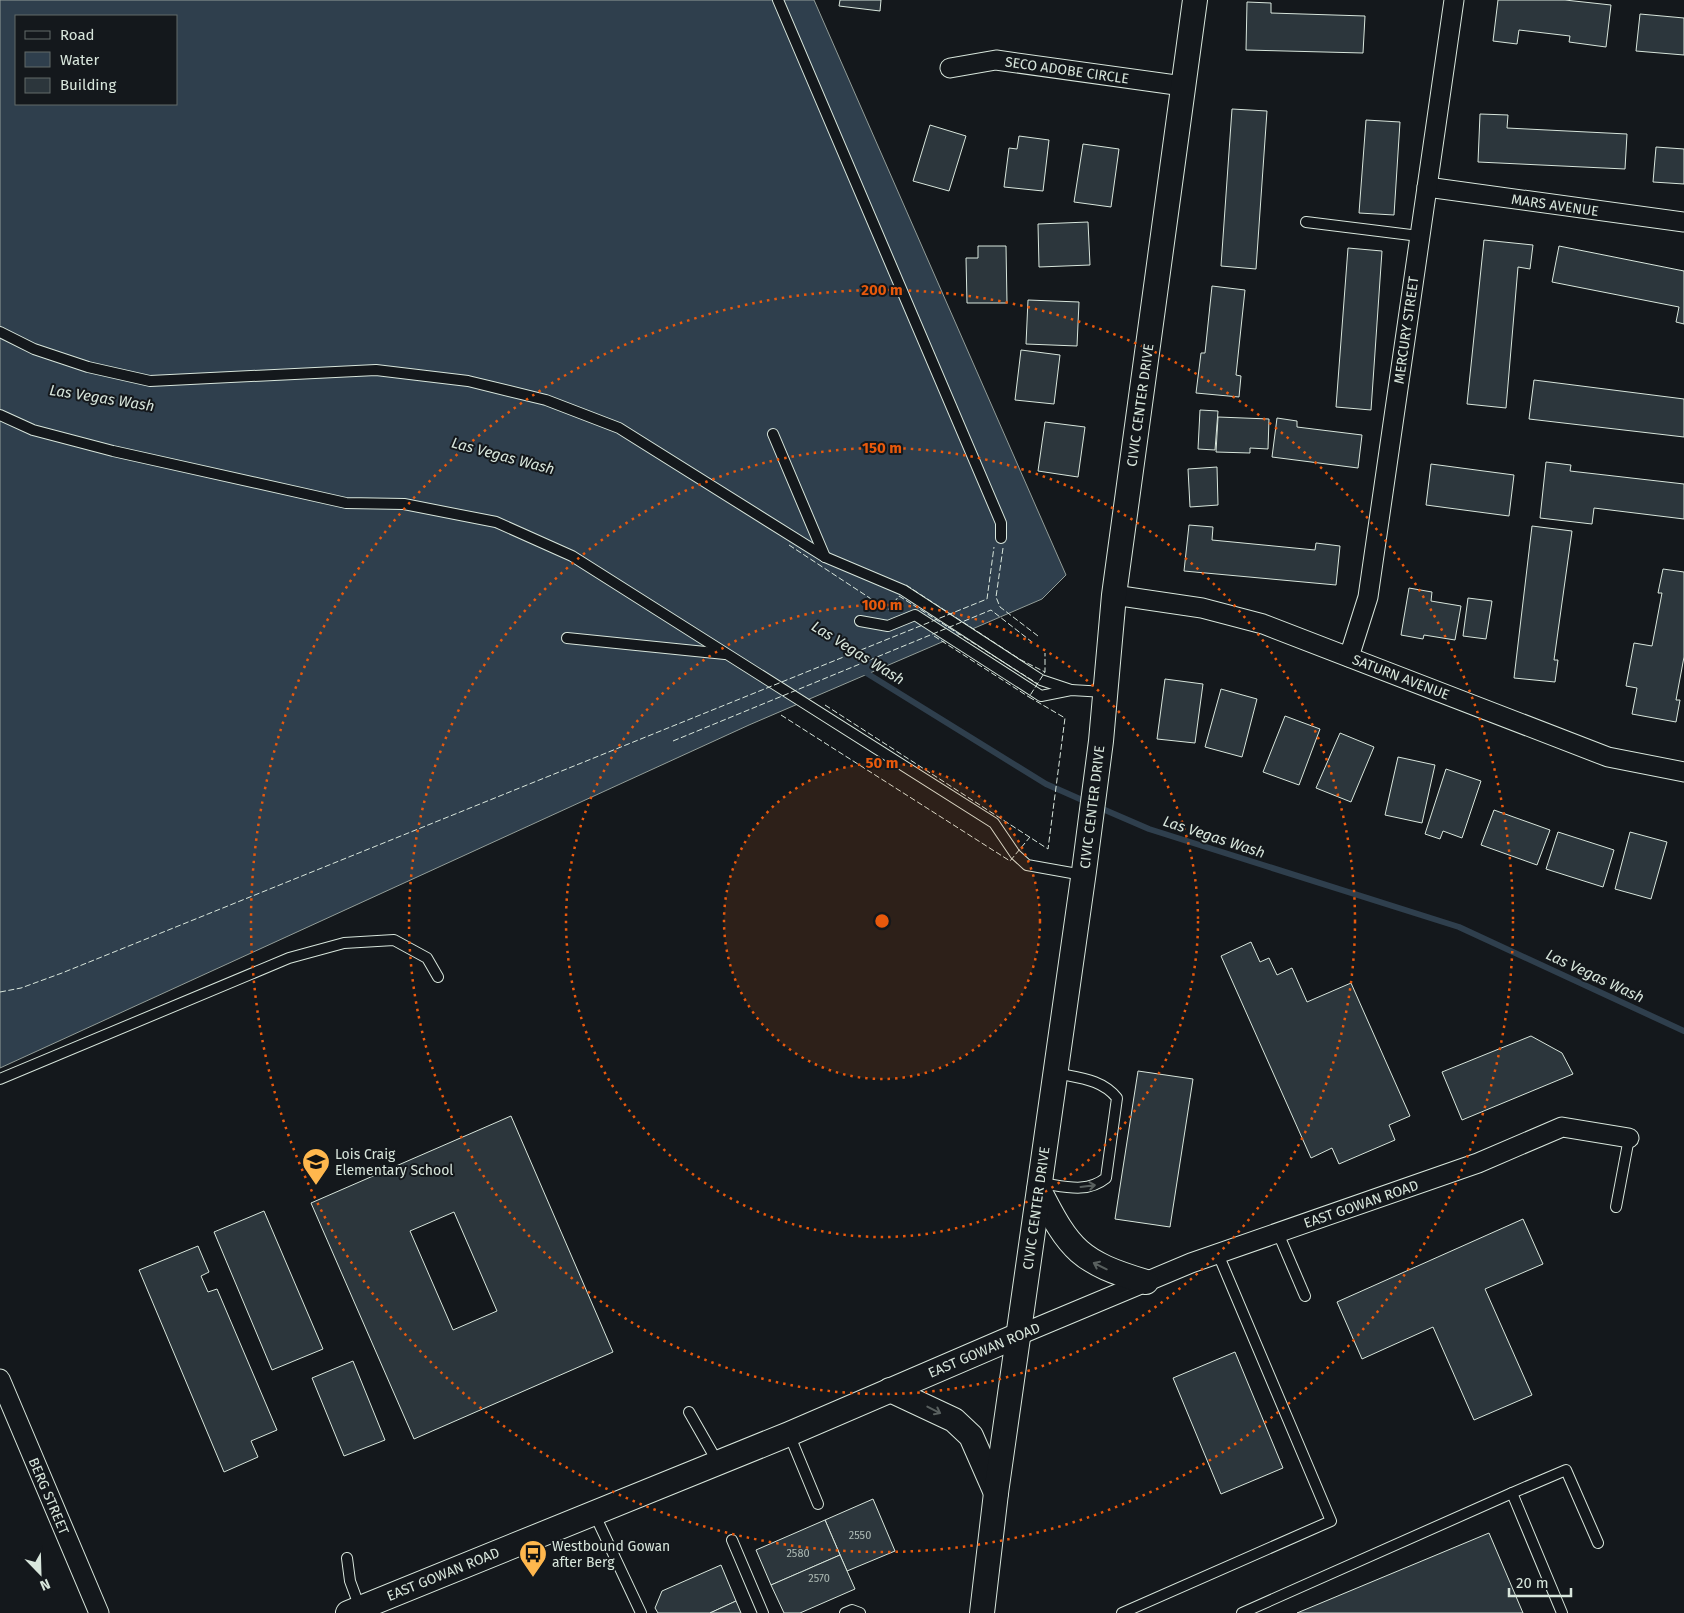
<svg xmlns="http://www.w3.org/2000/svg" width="1684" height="1613" viewBox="0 0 1684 1613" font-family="'Fira Sans',sans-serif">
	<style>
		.water { fill: #2f3f4d; stroke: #939e99; fill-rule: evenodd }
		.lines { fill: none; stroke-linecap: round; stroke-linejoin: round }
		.stream { stroke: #2f3f4d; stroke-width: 6 }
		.building { fill: #2c363c; stroke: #d8e6dc; fill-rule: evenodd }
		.service-casing { stroke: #d8e6dc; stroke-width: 12 }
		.minor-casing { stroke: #d8e6dc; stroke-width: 21 }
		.tertiary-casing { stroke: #d8e6dc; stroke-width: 26 }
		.service { stroke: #14181c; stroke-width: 10 }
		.minor { stroke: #14181c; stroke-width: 19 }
		.tertiary { stroke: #14181c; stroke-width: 24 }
		.fence { stroke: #d8e6dc; stroke-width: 1; stroke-dasharray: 6 2.5; stroke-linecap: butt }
		.oneway { stroke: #59605f }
		.ring { fill: none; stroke: #e8590c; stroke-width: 2.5; stroke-dasharray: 2.5 5 }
		.labels { text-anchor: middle; stroke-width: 4; stroke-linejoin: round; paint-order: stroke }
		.number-label { font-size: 11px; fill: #adbab4 }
		.street-label { font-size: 14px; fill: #d8e6dc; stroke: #14181c }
		.poi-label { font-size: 14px; fill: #d8e6dc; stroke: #14181c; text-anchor: start }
		.water-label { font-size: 15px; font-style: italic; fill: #d8e6dc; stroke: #14181c }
		.centre { fill: #e8590c; stroke: #14181c; stroke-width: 2.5 }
		.ring-label { font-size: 15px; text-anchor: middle; font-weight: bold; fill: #e8590c; stroke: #14181c; stroke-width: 4; stroke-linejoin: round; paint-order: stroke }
	</style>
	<rect width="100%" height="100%" fill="#14181c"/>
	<!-- water -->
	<path class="water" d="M0,0H814L1066,575L1042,599L749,725L0,1068ZM16,16H176V104H16Z"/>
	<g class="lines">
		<!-- stream -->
		<g class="stream">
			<polyline points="860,669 1046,784 1089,803"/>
			<polyline points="1098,807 1149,829 1459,927 1684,1031"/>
		</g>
	</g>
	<!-- building -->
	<g class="building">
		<polygon points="840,0 881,0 880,11 839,6"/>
		<polygon points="1498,0 1565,0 1611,5 1606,47 1569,42 1570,36 1519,30 1517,44 1493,41"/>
		<polygon points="1247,2 1271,3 1271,13 1365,16 1363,53 1246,50"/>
		<polygon points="1640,14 1684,18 1684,55 1636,51"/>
		<polygon points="1232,109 1267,111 1256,269 1221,266"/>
		<polygon points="1480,114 1508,115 1507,128 1627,134 1625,169 1478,162"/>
		<polygon points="1366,120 1400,122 1394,215 1359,213"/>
		<polygon points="930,125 966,136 949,191 913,181"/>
		<polygon points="1019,136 1049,140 1043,191 1004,187 1009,148 1017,149"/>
		<polygon points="1083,144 1119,149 1111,207 1074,202"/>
		<polygon points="1656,147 1684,149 1684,184 1653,182"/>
		<polygon points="1088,222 1090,265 1039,267 1038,224"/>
		<polygon points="1484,240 1533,245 1530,269 1518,267 1506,408 1467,404"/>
		<polygon points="978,246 1006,246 1007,303 967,303 966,258 978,258"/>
		<polygon points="1559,246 1684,271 1684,324 1676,322 1679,307 1552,282"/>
		<polygon points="1348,248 1382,251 1371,410 1336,407"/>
		<polygon points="1212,286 1245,290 1236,375 1241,376 1239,397 1196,393 1201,353 1205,353"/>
		<polygon points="1028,300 1079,302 1077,346 1026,344"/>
		<polygon points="1021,350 1060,355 1054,404 1015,400"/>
		<polygon points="1534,380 1684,399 1684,437 1529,419"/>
		<polygon points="1200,410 1218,411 1215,450 1198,449"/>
		<polygon points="1218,417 1269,419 1268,449 1250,448 1250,453 1216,452"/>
		<polygon points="1277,418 1297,421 1297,427 1362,435 1358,468 1272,457"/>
		<polygon points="1045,422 1085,427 1078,477 1038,471"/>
		<polygon points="1546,462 1571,465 1570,471 1684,484 1684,519 1594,508 1592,524 1540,518"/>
		<polygon points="1431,464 1514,475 1509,516 1426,505"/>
		<polygon points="1217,467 1218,505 1190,507 1188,469"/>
		<polygon points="1189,525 1213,527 1212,540 1315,550 1316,543 1340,546 1336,585 1184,571"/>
		<polygon points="1532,526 1572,531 1554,660 1558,660 1555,682 1514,678"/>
		<polygon points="1663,569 1684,572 1684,657 1676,700 1680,700 1676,722 1632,714 1637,688 1626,686 1634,643 1652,646 1662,593 1658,593"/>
		<polygon points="1409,588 1432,592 1431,601 1461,606 1455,640 1424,635 1423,639 1401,635"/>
		<polygon points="1468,598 1492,601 1486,639 1463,636"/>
		<polygon points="1165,679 1203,684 1195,743 1157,739"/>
		<polygon points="1221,689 1257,699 1242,757 1205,747"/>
		<polygon points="1285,716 1320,729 1299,785 1263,772"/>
		<polygon points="1340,733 1374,747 1351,802 1316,788"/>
		<polygon points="1398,757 1435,765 1422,823 1385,815"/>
		<polygon points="1446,769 1481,781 1462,838 1443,831 1440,839 1425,834"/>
		<polygon points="1494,810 1550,830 1537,865 1481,845"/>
		<polygon points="1558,832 1614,850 1603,887 1546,869"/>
		<polygon points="1630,832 1667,842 1651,899 1615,889"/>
		<polygon points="1251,942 1260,962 1269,958 1277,975 1292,968 1307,1002 1351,983 1410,1116 1389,1125 1395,1140 1339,1164 1332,1148 1311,1158 1221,956"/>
		<polygon points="1531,1036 1562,1053 1573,1074 1462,1120 1442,1072"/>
		<polygon points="1138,1071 1193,1079 1170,1227 1115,1219"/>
		<path d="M511,1116L613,1352L414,1439L311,1203ZM454,1212L497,1311L453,1330L410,1231Z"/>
		<polygon points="264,1211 323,1349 272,1370 214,1232"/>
		<polygon points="1523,1219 1543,1264 1485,1289 1532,1395 1474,1420 1433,1327 1362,1359 1337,1302"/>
		<polygon points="198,1246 209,1272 201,1276 208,1292 217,1289 277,1430 251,1441 258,1457 224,1472 139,1270"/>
		<polygon points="1235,1352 1283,1468 1221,1494 1173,1378"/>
		<polygon points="353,1361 385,1440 344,1456 312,1378"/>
		<polygon points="873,1499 895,1551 847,1571 825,1520"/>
		<polygon points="825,1520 840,1555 771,1585 756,1550"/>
		<polygon points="1489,1533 1523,1613 1297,1613"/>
		<polygon points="840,1555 855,1589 800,1613 784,1613 771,1585"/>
		<polygon points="721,1565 736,1601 710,1613 658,1613 655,1608 662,1591"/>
		<polygon points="736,1601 741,1613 710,1613"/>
	</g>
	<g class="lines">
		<defs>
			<g id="service">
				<polyline points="778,0 1001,523 1001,538"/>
				<polyline points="1306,222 1419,236"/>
				<polyline points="0,332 34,349 88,367 150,381 376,370 468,381 546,400 619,428 825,557 903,590 1041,680 1071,690"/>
				<polyline points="0,415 33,430 113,451 346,503 404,504 496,522 572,556 994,823 1015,854 1027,865 1083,875"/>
				<polyline points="773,434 825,557"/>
				<polyline points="860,621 888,626 915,615 1041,696 1071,690 1105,692"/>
				<polyline points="567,638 725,654"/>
				<polyline points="0,1079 289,958 344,943 394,940 427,958 438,977"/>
				<path d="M1040,1183C1064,1186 1086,1194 1106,1178L1117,1098C1102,1079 1079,1078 1056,1073"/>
				<polyline points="1616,1207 1629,1138"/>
				<polyline points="1278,1233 1305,1296"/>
				<polyline points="689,1412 717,1461"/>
				<polyline points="789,1434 818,1504"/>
				<polyline points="1512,1493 1566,1470 1598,1543"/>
				<polyline points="594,1513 641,1613"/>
				<polyline points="732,1540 763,1613"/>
				<polyline points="347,1558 350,1581 360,1608"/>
				<polyline points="845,1613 852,1610 860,1613"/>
				<polyline points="1122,1613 1331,1521 1218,1254"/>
				<polyline points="1242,1613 1512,1493 1562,1613"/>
			</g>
			<g id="minor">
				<polyline points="950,68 996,60 1183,86"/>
				<polyline points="1427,187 1684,222"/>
				<polyline points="1114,595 1202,608 1263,624 1608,757 1684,772"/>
				<polyline points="1349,657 1368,597 1454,0"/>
				<polyline points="1019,1335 1191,1263 1478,1163 1562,1127 1629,1138"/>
				<polyline points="0,1379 99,1613"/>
			</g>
			<g id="tertiary">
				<path d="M1039,1190C1070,1251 1080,1262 1146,1282"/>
				<polyline points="890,1390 954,1420 971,1436 996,1493"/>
				<polyline points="348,1613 789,1434 1019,1335"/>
				<polyline points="982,1613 996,1493 1084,871 1101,741 1114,595 1195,0"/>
			</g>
		</defs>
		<!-- service casing -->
		<use href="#service" class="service-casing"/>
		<!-- minor casing -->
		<use href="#minor" class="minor-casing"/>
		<!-- tertiary casing -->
		<use href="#tertiary" class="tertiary-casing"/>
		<!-- service -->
		<use href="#service" class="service"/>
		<!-- minor -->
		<use href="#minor" class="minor"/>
		<!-- tertiary -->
		<use href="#tertiary" class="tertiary"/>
		<!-- fence -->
		<g class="fence">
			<polyline points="789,545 888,610 899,596 1038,684"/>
			<polyline points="1003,548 996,597 1000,607 1038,636"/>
			<polyline points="906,585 1021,660 1045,672"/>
			<polyline points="934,636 1029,697"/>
			<polyline points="825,705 1048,849 1065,718 1029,697 1045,672 1045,653"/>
			<polyline points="781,715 1010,861 1030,837"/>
			<polyline points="673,741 991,610 1032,642"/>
			<polyline points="0,992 21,988 62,973 987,599 994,547"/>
		</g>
	</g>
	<!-- one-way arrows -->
	<defs><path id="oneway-shaft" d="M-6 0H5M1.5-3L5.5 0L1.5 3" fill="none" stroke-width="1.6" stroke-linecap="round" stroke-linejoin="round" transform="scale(1.25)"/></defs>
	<g class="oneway">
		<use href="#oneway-shaft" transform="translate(1088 1186) rotate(-7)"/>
		<use href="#oneway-shaft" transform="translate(1100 1266) rotate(-154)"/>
		<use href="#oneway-shaft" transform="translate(934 1410) rotate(27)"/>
	</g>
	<!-- distance rings -->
	<circle cx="882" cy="921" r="158" fill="#e8590c" fill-opacity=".12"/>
	<g class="ring">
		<circle cx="882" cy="921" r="158"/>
		<circle cx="882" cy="921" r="316"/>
		<circle cx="882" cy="921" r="473"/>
		<circle cx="882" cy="921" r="631"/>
	</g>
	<!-- icons -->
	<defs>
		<symbol id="school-pin" viewBox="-11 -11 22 30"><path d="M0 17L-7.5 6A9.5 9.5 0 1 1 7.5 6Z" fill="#ffb74d" stroke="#14181c"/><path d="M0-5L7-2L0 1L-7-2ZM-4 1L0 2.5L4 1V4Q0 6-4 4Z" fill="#111"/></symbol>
		<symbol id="bus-pin" viewBox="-11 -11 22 30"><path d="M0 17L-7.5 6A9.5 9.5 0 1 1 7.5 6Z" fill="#ffb74d" stroke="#14181c"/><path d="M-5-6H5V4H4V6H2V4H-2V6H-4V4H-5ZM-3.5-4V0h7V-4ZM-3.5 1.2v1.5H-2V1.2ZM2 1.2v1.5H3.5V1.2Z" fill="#111"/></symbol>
	</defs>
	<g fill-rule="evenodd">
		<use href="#school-pin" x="300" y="1146" width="32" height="43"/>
		<use href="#bus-pin" x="517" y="1538" width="32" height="43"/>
	</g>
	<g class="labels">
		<!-- number labels -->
		<g class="number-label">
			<text x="860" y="1539">2550</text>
			<text x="798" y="1557">2580</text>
			<text x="819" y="1582">2570</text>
		</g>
		<!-- street labels -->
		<g class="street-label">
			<text transform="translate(1067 70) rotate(8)" y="5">SECO ADOBE CIRCLE</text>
			<text transform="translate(1555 205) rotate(8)" y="5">MARS AVENUE</text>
			<text transform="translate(1406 330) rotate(-82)" y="5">MERCURY STREET</text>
			<text transform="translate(1140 405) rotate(-82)" y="5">CIVIC CENTER DRIVE</text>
			<text transform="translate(1401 677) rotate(21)" y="5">SATURN AVENUE</text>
			<text transform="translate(1092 807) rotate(-83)" y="5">CIVIC CENTER DRIVE</text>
			<text transform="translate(1361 1204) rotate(-19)" y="5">EAST GOWAN ROAD</text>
			<text transform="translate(1036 1208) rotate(-82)" y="5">CIVIC CENTER DRIVE</text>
			<text transform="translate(984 1350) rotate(-23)" y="5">EAST GOWAN ROAD</text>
			<text transform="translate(49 1496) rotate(67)" y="5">BERG STREET</text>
			<text transform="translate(443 1574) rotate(-22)" y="5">EAST GOWAN ROAD</text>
		</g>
		<!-- poi labels -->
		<g class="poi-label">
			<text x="335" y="1159">Lois Craig<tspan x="335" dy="16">Elementary School</tspan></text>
			<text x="552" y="1551">Westbound Gowan<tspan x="552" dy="16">after Berg</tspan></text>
		</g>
		<!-- water labels -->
		<g class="water-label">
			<text transform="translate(102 398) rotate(9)" y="5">Las Vegas Wash</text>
			<text transform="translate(503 456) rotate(15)" y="5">Las Vegas Wash</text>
			<text transform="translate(858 653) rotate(32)" y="5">Las Vegas Wash</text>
			<text transform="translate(1214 837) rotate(18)" y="5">Las Vegas Wash</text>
			<text transform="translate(1595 976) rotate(25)" y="5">Las Vegas Wash</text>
		</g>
	</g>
	<circle cx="882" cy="921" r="8" class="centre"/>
	<g class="ring-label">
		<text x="882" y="295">200 m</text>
		<text x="882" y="453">150 m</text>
		<text x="882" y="610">100 m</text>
		<text x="882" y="768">50 m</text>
	</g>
	<!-- legend -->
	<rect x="15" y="15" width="162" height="90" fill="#14181c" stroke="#626a69"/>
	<rect x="25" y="31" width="25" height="8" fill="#14181c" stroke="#626a69"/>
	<text x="60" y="40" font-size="15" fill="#d8e6dc">Road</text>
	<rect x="25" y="52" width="25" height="15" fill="#2f3f4d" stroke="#626a69"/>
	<text x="60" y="65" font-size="15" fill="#d8e6dc">Water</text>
	<rect x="25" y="78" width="25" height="15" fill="#2c363c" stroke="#626a69"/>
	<text x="60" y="90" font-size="15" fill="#d8e6dc">Building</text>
	<!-- north arrow -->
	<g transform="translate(40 1573) rotate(157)" stroke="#14181c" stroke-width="4" paint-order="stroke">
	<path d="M0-4L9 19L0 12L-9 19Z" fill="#d8e6dc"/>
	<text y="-8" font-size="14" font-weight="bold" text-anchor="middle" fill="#d8e6dc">N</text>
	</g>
	<!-- scale -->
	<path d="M1509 1588v8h62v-8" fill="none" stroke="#d8e6dc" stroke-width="2.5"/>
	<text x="1516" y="1588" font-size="15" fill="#d8e6dc" stroke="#14181c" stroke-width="4" paint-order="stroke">20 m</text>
</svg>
